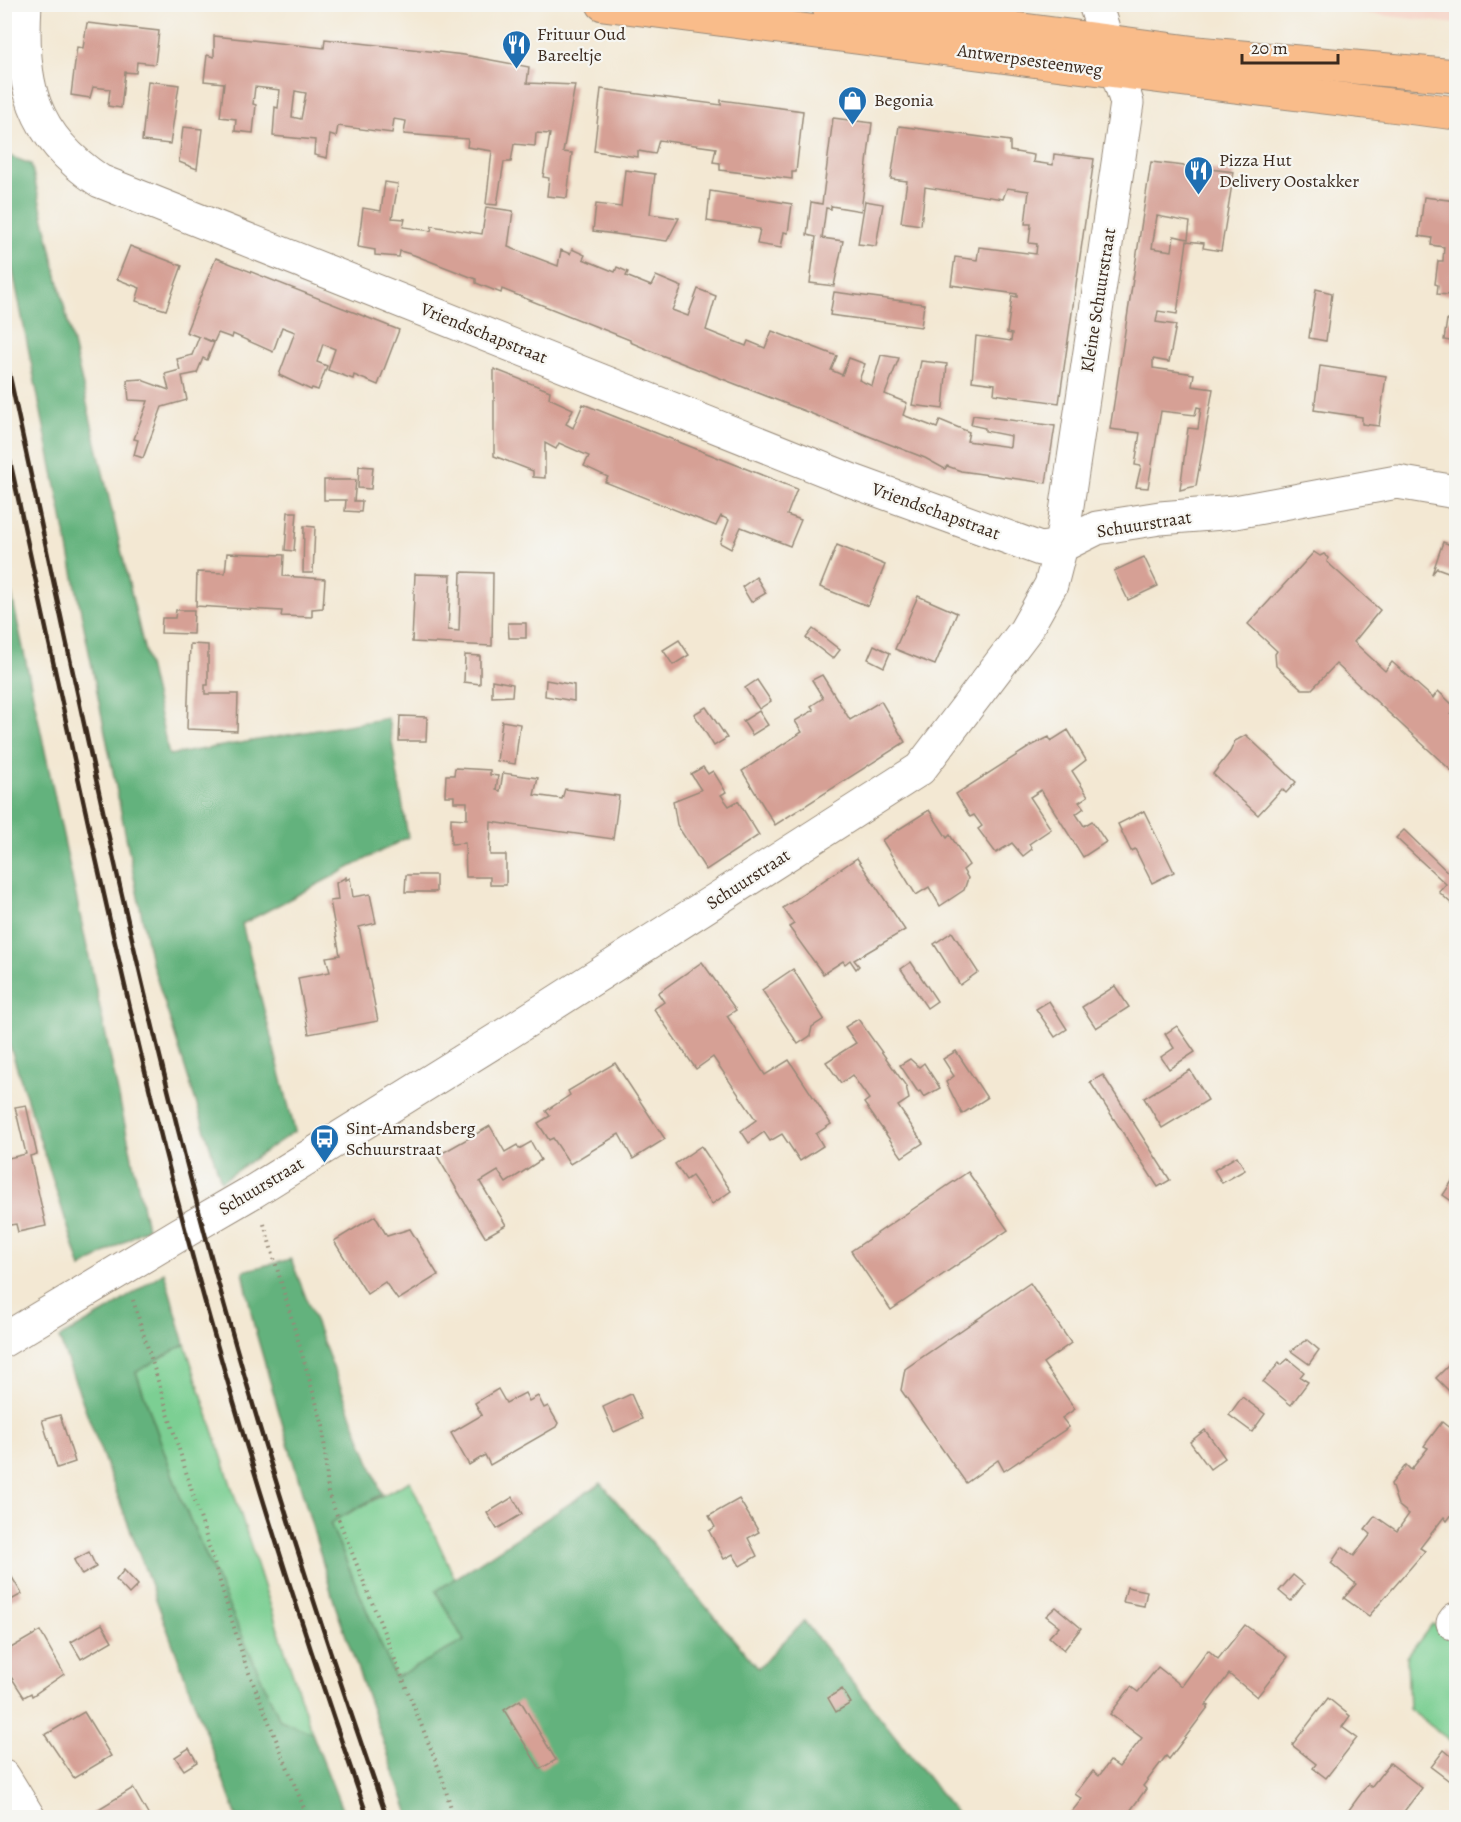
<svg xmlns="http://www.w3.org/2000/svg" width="1461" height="1822" viewBox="0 0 1461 1822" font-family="Alegreya,serif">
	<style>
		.built { fill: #f6d2c5 }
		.green { fill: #7bcf93; stroke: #5b7c58; stroke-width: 1.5 }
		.forest { fill: #64b27d; stroke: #506e4e; stroke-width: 1.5 }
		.building { fill: #d6a095; fill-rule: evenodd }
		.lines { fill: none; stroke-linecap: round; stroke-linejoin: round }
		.minor-casing { stroke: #978978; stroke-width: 35 }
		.major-casing { stroke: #978978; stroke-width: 35 }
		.path { stroke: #978978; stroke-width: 4; stroke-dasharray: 1.5 4.5; stroke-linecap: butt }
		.minor { stroke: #fff; stroke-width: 33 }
		.major { stroke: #f9bc8a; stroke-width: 33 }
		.rail { stroke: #3b2a1e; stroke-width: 4.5 }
		.labels { text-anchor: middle; stroke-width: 4.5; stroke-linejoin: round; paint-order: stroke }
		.poi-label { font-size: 18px; fill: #3b2a1e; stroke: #f6f6f2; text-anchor: start }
		.street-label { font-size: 18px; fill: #3b2a1e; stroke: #f6f6f2 }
	</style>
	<rect width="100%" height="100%" fill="#f6f6f2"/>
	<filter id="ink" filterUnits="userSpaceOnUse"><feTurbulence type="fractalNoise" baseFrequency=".0167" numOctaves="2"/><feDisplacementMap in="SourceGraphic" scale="12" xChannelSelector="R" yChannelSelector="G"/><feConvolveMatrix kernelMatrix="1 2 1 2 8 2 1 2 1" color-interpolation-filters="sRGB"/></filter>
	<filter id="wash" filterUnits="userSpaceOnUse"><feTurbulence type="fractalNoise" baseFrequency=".008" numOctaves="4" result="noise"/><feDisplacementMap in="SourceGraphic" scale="24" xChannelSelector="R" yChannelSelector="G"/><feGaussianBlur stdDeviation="1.35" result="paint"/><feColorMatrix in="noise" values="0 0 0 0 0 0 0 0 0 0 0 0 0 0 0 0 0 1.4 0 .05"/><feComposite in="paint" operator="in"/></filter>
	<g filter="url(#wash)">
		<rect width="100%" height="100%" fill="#f3e8d3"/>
		<!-- built -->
		<polygon class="built" points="1297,5 1456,5 1456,24"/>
		<!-- green -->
		<g class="green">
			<polygon points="185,1344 312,1733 280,1720 182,1502 136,1372"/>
			<polygon points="410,1481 455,1579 436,1591 464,1641 395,1678 330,1523"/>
			<polygon points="1432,1624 1456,1631 1456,1745 1409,1709 1407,1657"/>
		</g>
		<!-- forest -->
		<g class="forest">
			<polygon points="4,154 31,164 169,755 388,718 408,837 242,924 295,1131 221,1181 150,957 5,232"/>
			<polygon points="5,564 147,1228 81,1268 8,1040 5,1020"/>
			<polygon points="291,1259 382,1494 330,1523 395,1678 464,1641 436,1591 601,1483 758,1668 804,1621 959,1817 410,1817 335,1605 254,1326 243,1271"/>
			<polygon points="164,1272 185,1344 136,1372 182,1502 280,1720 312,1733 345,1817 237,1817 59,1338 107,1311"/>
		</g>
		<g id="blocks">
			<!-- building -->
			<g class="building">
				<polygon points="87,23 159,31 155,64 137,62 136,73 125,72 121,108 108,106 110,89 93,87 90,98 71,95 77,47 83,48"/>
				<path d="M214,36L324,48L325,39L464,55L529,67L527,83L575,85L563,152L572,153L567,198L547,196L549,178L543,177L550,134L536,133L535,146L514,144L511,162H504L497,205L486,204L492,151L467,147L468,139L404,134L406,121L394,119L392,133L338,126L336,137L330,135L327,158L314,155L315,140L273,136L275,107L278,108L280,90L255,87L253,104L256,105L253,133L235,131L236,119L220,117L224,83L204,81L207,55L214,57ZM295,91L306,93L301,119L292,117Z"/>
				<polygon points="148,81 179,85 170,144 142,141"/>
				<polygon points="601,89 721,105 721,100 803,111 796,172 792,172 792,179 720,170 720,163 713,162 716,148 659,140 655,154 638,151 638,157 594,151"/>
				<polygon points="833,118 872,123 861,211 831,206 831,209 826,208 822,238 843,241 834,286 810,283 816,237 807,235 811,202 822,204"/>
				<polygon points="899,126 1010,141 1010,151 1034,155 1033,162 1053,165 1054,154 1094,159 1059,403 994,394 995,384 972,381 976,336 1011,341 1012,334 1007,333 1012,296 1017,297 1017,294 951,285 955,257 977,260 979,247 1036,254 1037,244 1029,243 1031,224 1025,224 1029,191 1007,188 1003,199 925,187 921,225 901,222 907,181 891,179"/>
				<polygon points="183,127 202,129 197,169 179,162"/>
				<path d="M1151,162L1234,172L1221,251L1203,248L1204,243L1187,241L1177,314L1158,311L1156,322L1176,325L1169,362L1153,359V368L1194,374L1192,386L1213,389L1196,486L1180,490L1188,428L1198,429L1201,408L1197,407L1195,415L1161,411L1148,488L1136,487L1141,466L1135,465L1140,433L1110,429ZM1157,216L1190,222L1188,239L1174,236L1172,251L1152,248Z"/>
				<polygon points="625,170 655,174 650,214 679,218 667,241 593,231 596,204 621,207"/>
				<polygon points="385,182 398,184 392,218 405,219 403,227 431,231 432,226 482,234 486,207 513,211 508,247 558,266 561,250 570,254 572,249 585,255 583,259 615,272 617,267 628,272 626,276 651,286 656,276 682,287 672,310 688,316 698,289 716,296 706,330 746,346 748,341 765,348 772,331 837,356 831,370 842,375 849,358 865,364 859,380 872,386 881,355 899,358 885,394 907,403 903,415 937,428 940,420 969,432 967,441 1010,447 1011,436 985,431 985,428 971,425 973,415 1055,426 1046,483 961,471 947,466 945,469 925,458 656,353 630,342 630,340 502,289 501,293 476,283 476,279 414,255 400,251 399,257 375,255 375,250 358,247 363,208 381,211"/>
				<polygon points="710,191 792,204 788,233 784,232 781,248 757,244 760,229 707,221"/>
				<polygon points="1424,197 1456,201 1456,255 1450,295 1437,294 1438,285 1435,284 1438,261 1443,261 1444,247 1431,245 1432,238 1419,236"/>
				<polygon points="865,201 883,204 876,246 858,244"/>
				<polygon points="130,246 182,266 166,310 136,301 140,288 117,279"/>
				<polygon points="216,258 399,330 378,385 354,375 353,379 328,370 335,349 323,344 317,362 327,366 318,390 312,388 311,390 279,375 295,332 282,327 273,352 233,334 232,338 218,333 214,342 203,338 214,343 207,360 203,358 197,373 182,376 187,400 162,407 143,458 134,455 138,440 134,439 148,401 129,400 127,380 143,379 144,381 169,390 165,374 180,370 177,359 192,355 199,337 186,332"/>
				<polygon points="1316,289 1332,293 1326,341 1309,338"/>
				<polygon points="834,292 924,304 921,327 830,315"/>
				<polygon points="1447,320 1456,322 1456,342 1444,340"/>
				<polygon points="921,361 947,364 943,409 912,405"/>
				<polygon points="1320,366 1386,376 1379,426 1362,424 1362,417 1314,410"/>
				<polygon points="494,369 550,391 549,398 573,409 566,424 573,428 583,404 797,489 787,515 801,520 790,546 741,527 731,549 720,543 729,520 721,516 716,526 605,482 608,477 584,466 589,456 559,443 556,449 545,443 545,478 533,477 533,471 494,456"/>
				<polygon points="359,466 373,467 371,489 358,488"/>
				<polygon points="324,480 356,480 354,501 362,501 361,512 345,511 346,500 324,500"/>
				<polygon points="288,512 297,512 294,551 285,550"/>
				<polygon points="304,526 315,527 313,573 303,573"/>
				<polygon points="1443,542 1456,547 1456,575 1437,568 1432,574"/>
				<polygon points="837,545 885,565 868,606 820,587"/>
				<polygon points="1314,552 1320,556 1324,554 1328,558 1327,562 1380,610 1354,642 1385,671 1392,662 1433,698 1438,691 1455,707 1451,714 1456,719 1456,775 1336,664 1312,689 1302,689 1276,666 1275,654 1277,651 1248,624"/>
				<polygon points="227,553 284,555 283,576 325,579 323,608 312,609 312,617 281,616 282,611 196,606 197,572 225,573"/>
				<polygon points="1144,557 1158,586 1128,600 1114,571"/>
				<polygon points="461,572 493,573 492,646 412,642 415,574 451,575 448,630 459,631"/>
				<polygon points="756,577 766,593 751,602 742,587"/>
				<polygon points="918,596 957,613 935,665 895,649"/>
				<polygon points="176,610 194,610 193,634 161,633 162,618 175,618"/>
				<polygon points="508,623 526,623 526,638 509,638"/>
				<polygon points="813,629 840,650 833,659 806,638"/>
				<polygon points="679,640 689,655 673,665 663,650"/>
				<polygon points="190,644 208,645 208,685 205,685 205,694 238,694 237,731 187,729"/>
				<polygon points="874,645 890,653 884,667 868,659"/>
				<polygon points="465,655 480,656 480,684 464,682"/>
				<polygon points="822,675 850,720 881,701 905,742 775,825 742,771 802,732 795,721 814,710 811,706 823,698 812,680"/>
				<polygon points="492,680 513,684 512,696 492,697"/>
				<polygon points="546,680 574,685 574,701 545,696"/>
				<polygon points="757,680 771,701 759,709 745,688"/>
				<polygon points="706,707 727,738 714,746 694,714"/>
				<polygon points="759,711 768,725 752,735 743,721"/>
				<polygon points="400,716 427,717 426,741 399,741"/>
				<polygon points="502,721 520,724 515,764 497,761"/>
				<polygon points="1068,730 1086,760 1072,771 1088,796 1079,802 1084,808 1076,814 1084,826 1092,821 1106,842 1083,857 1041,790 1030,797 1051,829 1029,844 1032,849 1023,856 1012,843 996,853 978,829 982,826 974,815 970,817 956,794 1031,746 1049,737 1051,741"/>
				<polygon points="1246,735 1296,782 1286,793 1282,789 1258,815 1213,774 1230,752 1235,741"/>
				<polygon points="703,767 708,774 713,771 726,792 721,795 729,806 738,801 759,835 706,870 677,825 673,801 701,790 691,774"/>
				<polygon points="455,768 490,770 490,775 498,776 496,790 500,791 503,773 538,778 534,795 562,799 565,789 619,796 613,839 491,822 490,855 506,855 506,885 490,885 490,877 466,877 465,843 451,844 451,818 467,819 467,802 454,802 454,796 445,796 446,775 454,775"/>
				<polygon points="929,810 947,838 950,835 969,865 963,870 968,878 964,890 940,906 929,887 916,895 882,840"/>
				<polygon points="1144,811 1174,872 1152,883 1135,849 1131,851 1118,824"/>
				<polygon points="1404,830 1456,880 1456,908 1439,892 1446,884 1396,838"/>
				<polygon points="857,858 905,930 854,960 859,966 856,969 850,960 845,964 843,961 823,974 789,927 794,924 783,908"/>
				<polygon points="406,875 436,875 436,892 405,892"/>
				<polygon points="346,877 346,880 350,878 353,897 370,894 376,923 359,927 378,1021 309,1034 298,978 330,972 326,957 340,955 330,901 338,900 336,883"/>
				<polygon points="952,932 978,972 960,985 934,944"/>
				<polygon points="702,962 736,1010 727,1016 765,1075 789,1060 831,1124 816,1134 823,1146 800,1161 782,1134 770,1141 764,1132 749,1143 741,1131 756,1120 713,1057 696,1069 654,1009 664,1002 658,993"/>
				<polygon points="911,962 937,1001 927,1008 901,969"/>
				<polygon points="793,969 824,1019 812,1027 810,1036 798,1044 762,990"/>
				<polygon points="1115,986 1129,1007 1096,1028 1082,1007"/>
				<polygon points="1049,1001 1067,1029 1055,1037 1036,1009"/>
				<polygon points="858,1019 906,1086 909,1099 898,1106 923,1143 902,1157 864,1103 869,1099 852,1075 841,1083 826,1062 856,1043 845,1027"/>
				<polygon points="1177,1026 1195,1052 1169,1069 1161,1057 1174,1048 1165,1034"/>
				<polygon points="956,1051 987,1098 962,1114 946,1082 954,1076 943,1059"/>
				<polygon points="910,1059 919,1067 924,1063 940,1088 924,1097 920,1091 918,1092 900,1065"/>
				<polygon points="615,1063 665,1139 633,1159 619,1134 570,1164 553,1138 549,1140 538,1123 550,1116 546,1111 570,1095 568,1091"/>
				<polygon points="1190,1070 1208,1100 1162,1128 1144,1098"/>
				<polygon points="1103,1075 1170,1180 1158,1187 1090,1082"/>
				<polygon points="26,1105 37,1154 30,1156 46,1226 18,1232 16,1224 4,1226 4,1159 26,1154 15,1107"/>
				<polygon points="490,1126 505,1152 517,1145 519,1149 531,1142 541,1160 506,1183 498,1171 480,1182 506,1225 485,1237 437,1156"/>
				<polygon points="701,1146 731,1191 712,1204 692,1176 686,1180 675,1164"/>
				<polygon points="1237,1156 1245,1170 1222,1183 1214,1170"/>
				<polygon points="968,1172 1008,1230 891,1310 851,1251"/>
				<polygon points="1456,1175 1456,1204 1443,1195"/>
				<polygon points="375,1216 387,1236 410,1229 438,1275 398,1300 385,1282 367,1294 334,1241"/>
				<polygon points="1030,1283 1071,1343 1043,1363 1075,1409 1062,1418 1069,1427 1004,1471 998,1460 966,1483 901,1390 905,1369"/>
				<polygon points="1307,1340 1319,1350 1309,1364 1291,1351"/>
				<polygon points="1288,1359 1304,1372 1300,1377 1308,1382 1291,1405 1263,1382 1279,1363 1281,1365"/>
				<polygon points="1455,1359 1456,1361 1456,1398 1436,1378"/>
				<polygon points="498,1389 506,1403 525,1393 529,1401 538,1396 544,1408 548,1406 558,1423 556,1427 490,1465 485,1455 469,1465 451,1433 482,1415 475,1403"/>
				<polygon points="631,1394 642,1419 614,1432 603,1407"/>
				<polygon points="1242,1397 1265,1414 1252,1432 1229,1415"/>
				<polygon points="60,1415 75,1462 57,1468 42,1420"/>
				<polygon points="1442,1422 1456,1433 1456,1509 1447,1521 1444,1517 1420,1548 1425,1551 1369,1616 1344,1598 1356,1584 1331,1563 1342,1547 1354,1556 1371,1534 1365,1529 1375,1516 1397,1531 1409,1514 1398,1505 1391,1484 1406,1465 1411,1470 1428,1448 1424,1446"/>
				<polygon points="1205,1430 1225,1458 1210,1469 1190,1442"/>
				<polygon points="513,1497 522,1514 497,1529 487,1513"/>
				<polygon points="739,1499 759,1532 748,1538 757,1556 740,1566 733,1554 724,1559 709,1531 715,1527 709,1516"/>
				<polygon points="89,1552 96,1567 82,1575 74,1560"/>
				<polygon points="4,1564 22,1594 4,1604"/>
				<polygon points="124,1570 138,1585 129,1594 116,1580"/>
				<polygon points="1293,1575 1304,1584 1291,1601 1279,1591"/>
				<polygon points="1127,1587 1147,1591 1144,1606 1123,1602"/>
				<polygon points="1056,1607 1081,1628 1064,1650 1049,1637 1059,1626 1046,1616"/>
				<polygon points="102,1624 112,1641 81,1659 71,1642"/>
				<polygon points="1245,1625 1288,1657 1257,1697 1229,1674 1206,1705 1209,1706 1169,1759 1166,1756 1143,1786 1146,1789 1125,1818 1073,1818 1069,1815 1082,1799 1075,1794 1093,1771 1099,1776 1110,1761 1119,1767 1142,1738 1110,1714 1131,1687 1138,1692 1158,1667 1182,1686 1208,1650 1218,1659"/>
				<polygon points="40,1631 64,1674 32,1696 31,1693 24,1697 4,1666 4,1652"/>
				<polygon points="842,1689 851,1703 836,1712 828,1698"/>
				<polygon points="1328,1698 1350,1716 1342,1727 1357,1738 1326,1778 1313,1768 1316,1764 1292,1745"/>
				<polygon points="520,1700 556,1760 540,1769 504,1710"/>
				<polygon points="84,1712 111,1756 74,1778 45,1735"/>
				<polygon points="189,1748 197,1762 184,1770 175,1757"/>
				<polygon points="1444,1750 1456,1760 1456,1776 1452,1783 1431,1767"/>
				<polygon points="1390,1763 1422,1788 1399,1818 1343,1818 1368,1784 1371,1787"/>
				<polygon points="133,1788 150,1818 95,1818 92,1813"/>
			</g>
		</g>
	</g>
	<g filter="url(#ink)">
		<use href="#blocks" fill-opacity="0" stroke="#978978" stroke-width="1.5"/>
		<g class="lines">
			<defs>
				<g id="minor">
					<path d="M25,4C20,83 31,135 100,181L853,481L1040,549L1061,546L1097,528L1160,518L1235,512L1397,482L1456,492"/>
					<polyline points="4,1340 180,1234 254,1191 511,1031 920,769 1025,631 1051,585 1061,546 1127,103 1095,4"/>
					<polyline points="1453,1623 1456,1619"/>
					<polyline points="4,1777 29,1818"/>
				</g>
				<g id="major">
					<polyline points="603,4 1193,81 1456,113"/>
					<polyline points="827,4 1197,53 1456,76"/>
				</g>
			</defs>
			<!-- minor casing -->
			<use href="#minor" class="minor-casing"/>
			<!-- major casing -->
			<use href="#major" class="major-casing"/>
			<!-- path -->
			<g class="path">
				<polyline points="264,1224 323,1426 328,1493 441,1774 454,1818"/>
				<polyline points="133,1300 245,1663 308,1818"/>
			</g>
			<!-- minor -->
			<use href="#minor" class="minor"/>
			<!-- major -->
			<use href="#major" class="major"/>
			<!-- rail -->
			<g class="rail">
				<path d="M4,349C62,620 117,892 186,1161C242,1383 311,1601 387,1818"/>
				<path d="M4,433C53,659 99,884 154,1108C213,1348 286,1584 368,1818"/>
			</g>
		</g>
	</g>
	<!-- icons -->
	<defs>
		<symbol id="restaurant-pin" viewBox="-11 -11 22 30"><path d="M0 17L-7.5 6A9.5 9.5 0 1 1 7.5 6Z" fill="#1f6fb2" stroke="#f6f6f2"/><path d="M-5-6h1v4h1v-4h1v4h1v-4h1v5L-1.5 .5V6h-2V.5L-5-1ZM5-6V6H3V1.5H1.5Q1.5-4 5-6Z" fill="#fff"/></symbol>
		<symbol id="shop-pin" viewBox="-11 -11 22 30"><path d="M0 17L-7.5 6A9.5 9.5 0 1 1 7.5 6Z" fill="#1f6fb2" stroke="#f6f6f2"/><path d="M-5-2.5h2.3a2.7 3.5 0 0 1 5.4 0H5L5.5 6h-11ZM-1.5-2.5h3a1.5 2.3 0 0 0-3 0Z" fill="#fff"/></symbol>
		<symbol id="bus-pin" viewBox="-11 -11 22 30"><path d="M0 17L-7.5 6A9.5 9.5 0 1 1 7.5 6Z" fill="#1f6fb2" stroke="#f6f6f2"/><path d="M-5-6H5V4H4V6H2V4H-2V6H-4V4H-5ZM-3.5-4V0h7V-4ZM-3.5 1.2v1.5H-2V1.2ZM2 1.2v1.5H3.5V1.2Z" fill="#fff"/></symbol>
	</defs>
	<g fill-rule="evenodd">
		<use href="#restaurant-pin" x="500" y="28" width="33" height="45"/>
		<use href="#shop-pin" x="836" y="84" width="33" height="45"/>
		<use href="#restaurant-pin" x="1182" y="154" width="33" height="45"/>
		<use href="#bus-pin" x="308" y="1122" width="33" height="45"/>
	</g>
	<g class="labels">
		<!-- poi labels -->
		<g class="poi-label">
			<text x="537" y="40">Frituur Oud<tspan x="537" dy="21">Bareeltje</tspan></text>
			<text x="874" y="106">Begonia</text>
			<text x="1219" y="166">Pizza Hut<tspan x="1219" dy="21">Delivery Oostakker</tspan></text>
			<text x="346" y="1134">Sint-Amandsberg<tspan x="346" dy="21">Schuurstraat</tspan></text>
		</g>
		<!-- street labels -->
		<g class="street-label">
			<text transform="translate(1030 60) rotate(8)" y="6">Antwerpsesteenweg</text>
			<text transform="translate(1098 300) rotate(-81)" y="6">Kleine Schuurstraat</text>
			<text transform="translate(484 333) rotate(22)" y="6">Vriendschapstraat</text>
			<text transform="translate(936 511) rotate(20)" y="6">Vriendschapstraat</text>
			<text transform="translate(1144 524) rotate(-9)" y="6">Schuurstraat</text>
			<text transform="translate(748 879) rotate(-33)" y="6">Schuurstraat</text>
			<text transform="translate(261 1186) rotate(-31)" y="6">Schuurstraat</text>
		</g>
	</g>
	<!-- margin -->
	<rect width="1461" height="1822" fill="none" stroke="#f6f6f2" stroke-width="24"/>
	<!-- scale -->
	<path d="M1242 54v9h96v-9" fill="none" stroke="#3b2a1e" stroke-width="3"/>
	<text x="1251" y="54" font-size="18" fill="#3b2a1e" stroke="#f6f6f2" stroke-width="4.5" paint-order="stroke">20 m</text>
</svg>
